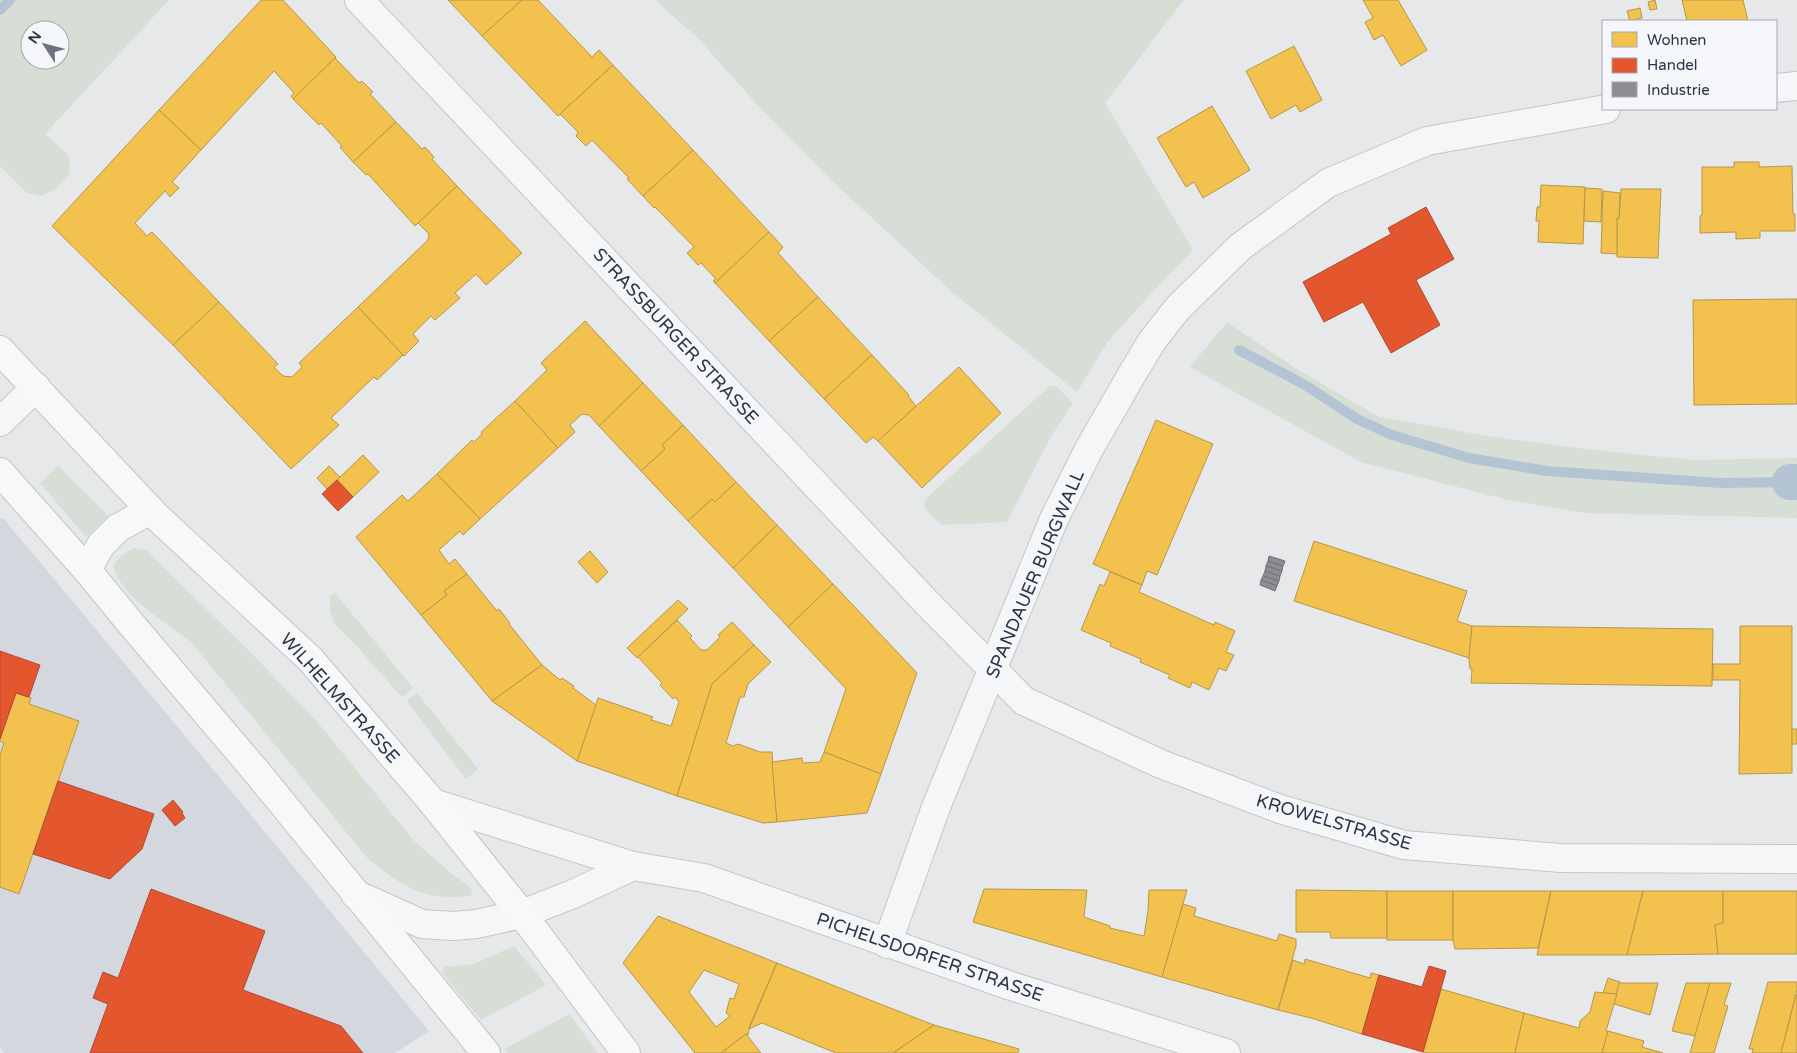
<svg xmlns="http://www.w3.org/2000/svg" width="1797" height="1053" viewBox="0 0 1797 1053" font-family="'Varela Round',sans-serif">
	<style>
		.built { fill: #d4d7dd }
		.green { fill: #d6ded6; fill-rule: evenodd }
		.homes { fill: #f2c14e; stroke: #b6974b; fill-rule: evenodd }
		.shops { fill: #e4572e; stroke: #ac4c35 }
		.industry { fill: #8d8d92; stroke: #70727b }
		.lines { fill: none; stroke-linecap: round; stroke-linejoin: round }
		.stream { stroke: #b4c4d5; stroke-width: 10 }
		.canal { stroke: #b4c4d5; stroke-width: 36 }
		.minor-casing { stroke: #c4c6c8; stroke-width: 30 }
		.major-casing { stroke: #c2c5c8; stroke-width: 30 }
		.minor { stroke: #f5f6f7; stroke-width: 28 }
		.major { stroke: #f8f8f8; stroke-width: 28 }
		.labels { text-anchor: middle; stroke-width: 5; stroke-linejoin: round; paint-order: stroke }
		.street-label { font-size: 18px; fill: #2b3445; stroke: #f4f6f9 }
	</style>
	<rect width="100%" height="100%" fill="#e6e8ea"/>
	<!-- built -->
	<polygon class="built" points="3,518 241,803 429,1031 395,1053 4,1053 0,1047 0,520"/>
	<!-- green -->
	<g class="green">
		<path d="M0,0H169L45,134L65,152L70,160L69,175L53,191L40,196L27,193L0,166ZM30,30H60V60H30Z"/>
		<polygon points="655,0 1184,0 1105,103 1193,250 1160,284 1109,340 1077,392 952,292 830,179 751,98 699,39"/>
		<polygon points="1227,322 1295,368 1379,417 1494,437 1585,449 1695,460 1797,458 1797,518 1585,513 1504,499 1361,462 1190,367"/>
		<polygon points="1050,386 1056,386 1073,403 1050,438 1007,522 943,525 933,518 925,508 924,502 930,495"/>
		<polygon points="58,466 109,516 86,537 40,483"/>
		<path d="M135,548L146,550L253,655L319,724L414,841L452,874L470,887L472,895C428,903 402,886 369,860L191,642C165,621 125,601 113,567C119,557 123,552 135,548Z"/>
		<polygon points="335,593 413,688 402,697 352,641 334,623 330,610 330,595"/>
		<polygon points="417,693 478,769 466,779 407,701"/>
		<polygon points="515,947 546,985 481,1020 442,973 444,967 474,964 509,948"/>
		<polygon points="569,1014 598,1053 508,1053 505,1049"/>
	</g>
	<!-- homes -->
	<g class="homes">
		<polygon points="261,0 283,0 336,57 293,99 291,96 294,93 274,71 201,150 159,110"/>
		<polygon points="448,0 522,0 482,36"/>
		<polygon points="522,0 538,0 592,57 599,50 613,65 558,116 482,36"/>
		<polygon points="1363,0 1398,0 1427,50 1401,66 1383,35 1374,40 1365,22 1373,18"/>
		<polygon points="1655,0 1657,9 1650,10 1648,2"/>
		<polygon points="1682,0 1743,0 1748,21 1687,21"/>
		<polygon points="1640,8 1642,18 1630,21 1627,11"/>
		<polygon points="1294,46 1322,100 1300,112 1296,105 1271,119 1246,71"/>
		<polygon points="335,58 359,83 362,81 373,92 370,94 396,122 353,162 340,147 342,146 321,123 319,125 293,99"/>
		<polygon points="613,65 693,150 643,196 627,179 629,178 592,140 586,146 576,136 578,132 560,114"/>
		<polygon points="1212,106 1250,170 1203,198 1194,182 1186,187 1157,138"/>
		<polygon points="159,110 201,150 172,182 179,188 170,197 165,191 135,223 147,236 152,232 219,302 173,345 52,226"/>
		<polygon points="396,122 422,149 425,147 434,157 432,159 457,186 415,226 368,174 366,175 353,162"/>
		<polygon points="693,150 769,232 715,283 713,281 716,279 701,263 698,265 687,253 694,247 655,207 654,208 643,196"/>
		<polygon points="1734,162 1759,162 1759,167 1792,166 1793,214 1795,214 1795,231 1760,231 1760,238 1736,239 1736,232 1700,233 1700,216 1702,215 1702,167 1734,167"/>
		<polygon points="1541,185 1585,187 1583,244 1538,242 1539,221 1536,221 1537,207 1540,207"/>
		<polygon points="457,186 522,253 486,285 476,274 455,293 460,298 435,320 431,316 413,334 419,341 404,356 358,307 428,240 429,234 418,223"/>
		<polygon points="1585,188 1602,189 1601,222 1584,221"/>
		<polygon points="1621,189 1661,189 1658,258 1617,257 1617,218 1619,218"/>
		<polygon points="1603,191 1620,193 1619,218 1617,218 1617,254 1601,253"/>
		<polygon points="769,232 783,247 778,253 818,297 769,341 715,283"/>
		<polygon points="818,297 872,355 824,399 769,341"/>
		<polygon points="1797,299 1797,404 1694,405 1693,300"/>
		<polygon points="219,302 278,364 274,367 283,376 292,377 302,367 299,363 358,307 403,355 377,380 374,377 331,418 339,425 291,469 173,345"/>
		<polygon points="585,321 643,383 599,426 589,415 582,414 570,425 575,432 558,448 515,401 547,370 541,363"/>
		<polygon points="872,355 909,395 908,396 916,406 878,441 873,437 866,443 824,399"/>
		<polygon points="959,367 1001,413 922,488 878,441"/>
		<polygon points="643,383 683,425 662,445 665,449 641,471 599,426"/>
		<polygon points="515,401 558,448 480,519 437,474 472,440 474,442 482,434 481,432"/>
		<polygon points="1156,420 1213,444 1157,575 1147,571 1142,585 1093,564"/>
		<polygon points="683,425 736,482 715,502 712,499 688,521 641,471 665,449 662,445"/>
		<polygon points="363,455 379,472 353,497 337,480"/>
		<polygon points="329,466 340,477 327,489 317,478"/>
		<polygon points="437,474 480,519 463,535 460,531 439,550 449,564 455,559 467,574 444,591 447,595 421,615 356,537 402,495 408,501"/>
		<polygon points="736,482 777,525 733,568 688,521 712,499 715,502"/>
		<polygon points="777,525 833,584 788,627 733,568"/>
		<polygon points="1314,541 1467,591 1457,621 1472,626 1469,658 1294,601"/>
		<polygon points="590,551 608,572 597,583 578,562"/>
		<polygon points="1110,572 1142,585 1139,592 1214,625 1215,622 1235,631 1226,652 1234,655 1226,671 1219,668 1209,690 1192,682 1190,688 1168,678 1170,675 1140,662 1141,659 1110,646 1111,643 1081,630 1100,584 1104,586"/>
		<polygon points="467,574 497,611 499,609 510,623 509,624 542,665 492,701 421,615 447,595 444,591"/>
		<polygon points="833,584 917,673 881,774 824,752 846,689 788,627"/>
		<polygon points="678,600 688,609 637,658 627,648"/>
		<polygon points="677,620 692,636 690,638 701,650 707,650 720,637 718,635 732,622 754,645 712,684 677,796 577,761 598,698 653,717 651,720 671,726 679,702 675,697 673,699 660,685 662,683 638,657"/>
		<polygon points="1472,626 1713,629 1712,686 1471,683 1472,669 1470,669 1469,658"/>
		<polygon points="1740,626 1792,626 1792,773 1739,774 1740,680 1713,680 1713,664 1740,664"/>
		<polygon points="754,645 771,662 748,684 744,697 740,697 726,743 733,746 738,744 760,752 772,752 777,822 763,823 677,796 712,684"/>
		<polygon points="542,665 560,680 562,678 574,686 573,688 596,705 577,761 492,701"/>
		<polygon points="16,693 31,698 29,704 79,721 19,894 0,887 0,755 4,743 0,741 0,739"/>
		<rect x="1792" y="729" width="5" height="15"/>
		<polygon points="824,752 881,774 867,813 777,822 772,762 802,758 803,763 820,762"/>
		<polygon points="984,889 1087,890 1084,917 1110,926 1110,928 1144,936 1148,911 1149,890 1187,890 1162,977 973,922"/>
		<polygon points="1296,890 1387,891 1387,938 1331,938 1330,932 1296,932"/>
		<rect x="1387" y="891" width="66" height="49"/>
		<polygon points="1453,891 1551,891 1538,948 1455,949 1453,940"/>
		<polygon points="1551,891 1643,891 1627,955 1537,955"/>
		<polygon points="1643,891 1723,891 1723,923 1715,925 1718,954 1627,955"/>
		<polygon points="1723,891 1797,891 1797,954 1718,954 1715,925 1723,923"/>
		<polygon points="1183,904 1196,908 1194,916 1277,941 1279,934 1296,939 1296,946 1278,1010 1162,977"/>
		<path d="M658,916L777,963L750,1025L748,1035L746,1034L721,1053H695L623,963ZM704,970L739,984L734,999L730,998L726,1013L730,1016L716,1027L689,992Z"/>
		<polygon points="1305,959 1370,978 1371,973 1379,975 1362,1034 1311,1018 1278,1010 1293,960 1304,964"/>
		<polygon points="777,963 880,1004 934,1025 893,1053 836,1053 762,1023 749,1029"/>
		<polygon points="1608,978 1620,982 1617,994 1603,993"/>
		<polygon points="1768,982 1797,982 1797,990 1781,1053 1752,1053 1753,1049 1749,1049"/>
		<polygon points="1619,983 1658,983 1650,1015 1614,1004"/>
		<polygon points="1686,983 1710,983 1695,1036 1672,1031"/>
		<polygon points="1710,983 1731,983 1724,1005 1728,1006 1714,1053 1690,1053"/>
		<polygon points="1441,989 1524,1013 1515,1053 1428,1053 1423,1052"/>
		<polygon points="1595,992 1617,994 1606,1031 1608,1031 1602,1053 1515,1053 1524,1013 1579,1028 1580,1021 1590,1012"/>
		<polygon points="1796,995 1797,995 1797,1053 1781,1053"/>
		<polygon points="934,1025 1019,1049 1018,1053 893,1053"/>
		<polygon points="1608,1031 1644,1041 1642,1047 1663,1053 1602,1053"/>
		<polygon points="746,1034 761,1053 721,1053"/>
	</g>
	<!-- shops -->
	<g class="shops">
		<polygon points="1426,207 1454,259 1416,280 1440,325 1391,353 1363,302 1324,322 1303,282 1391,234 1388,228"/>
		<polygon points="337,480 353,497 338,511 322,494"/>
		<polygon points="0,651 40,665 29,697 16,693 0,739"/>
		<polygon points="58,781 154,814 142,849 110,879 33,854"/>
		<polygon points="173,800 183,812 182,813 185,818 175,826 162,810"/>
		<polygon points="151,889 265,931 243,990 341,1026 363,1053 90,1053 108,1004 93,998 103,972 118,978"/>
		<polygon points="1429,966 1446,971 1423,1052 1362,1034 1379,975 1422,987"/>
	</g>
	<!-- industry -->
	<g class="industry">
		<polygon points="1269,556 1285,561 1283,566 1268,561"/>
		<polygon points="1268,561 1283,566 1282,571 1266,566"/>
		<polygon points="1266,566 1282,571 1280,576 1265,571"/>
		<polygon points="1265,571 1280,576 1279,581 1263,576"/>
		<polygon points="1263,576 1279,581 1277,586 1261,580"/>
		<polygon points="1261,580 1277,586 1275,591 1260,585"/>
	</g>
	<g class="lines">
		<!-- stream -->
		<g class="stream">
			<polyline points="0,10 10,0"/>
			<polyline points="1239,350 1305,385 1357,419 1392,435 1469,458 1547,471 1720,483 1790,482"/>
		</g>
		<!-- canal -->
		<polyline class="canal" points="1790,482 1797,482"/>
		<defs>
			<g id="minor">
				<polyline points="359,0 928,604 1024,701 1161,764 1280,809 1404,845 1561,858 1797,859"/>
				<polyline points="1776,88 1797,86"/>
				<polyline points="0,422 36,387"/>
				<polyline points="433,803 633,866 704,878 1011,986 1226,1053"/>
				<polyline points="355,894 422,924 454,926 476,924 522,914 573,894 633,866"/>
				<polyline points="887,944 936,807 1054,519 1089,449 1131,376 1152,341 1177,309 1240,247 1328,183 1427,141 1606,109"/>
			</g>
			<g id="major">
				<polyline points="0,350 156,516 310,659 433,803 522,914 626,1053"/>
				<polyline points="0,472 87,570 132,625 260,776 486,1053"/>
				<polyline points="87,570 101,545 118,528 150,510"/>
			</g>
		</defs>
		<!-- minor casing -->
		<use href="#minor" class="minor-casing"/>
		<!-- major casing -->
		<use href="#major" class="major-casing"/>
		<!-- minor -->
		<use href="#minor" class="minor"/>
		<!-- major -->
		<use href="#major" class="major"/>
	</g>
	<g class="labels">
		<!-- street labels -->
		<g class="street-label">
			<text transform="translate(676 336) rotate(47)" y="6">STRASSBURGER STRASSE</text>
			<text transform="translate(1035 574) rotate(-67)" y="6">SPANDAUER BURGWALL</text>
			<text transform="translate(340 698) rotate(48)" y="6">WILHELMSTRASSE</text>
			<text transform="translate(1334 822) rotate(16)" y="6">KROWELSTRASSE</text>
			<text transform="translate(930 957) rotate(19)" y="6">PICHELSDORFER STRASSE</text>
		</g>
	</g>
	<!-- legend -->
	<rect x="1602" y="20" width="175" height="90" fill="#f4f6f9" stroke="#a4a8b1"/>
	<rect x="1612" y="32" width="25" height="15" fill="#f2c14e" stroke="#a4a8b1"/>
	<text x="1647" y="45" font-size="15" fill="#2b3445">Wohnen</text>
	<rect x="1612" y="58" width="25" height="15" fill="#e4572e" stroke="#a4a8b1"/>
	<text x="1647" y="70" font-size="15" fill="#2b3445">Handel</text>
	<rect x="1612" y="82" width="25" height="15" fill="#8d8d92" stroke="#a4a8b1"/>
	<text x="1647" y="95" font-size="15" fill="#2b3445">Industrie</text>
	<!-- north arrow -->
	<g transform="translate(45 45) rotate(306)"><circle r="24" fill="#f4f6f9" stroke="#a4a8b1"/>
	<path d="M0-4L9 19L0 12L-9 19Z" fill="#6c737f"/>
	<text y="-8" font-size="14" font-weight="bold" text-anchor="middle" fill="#2b3445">N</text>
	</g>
</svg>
